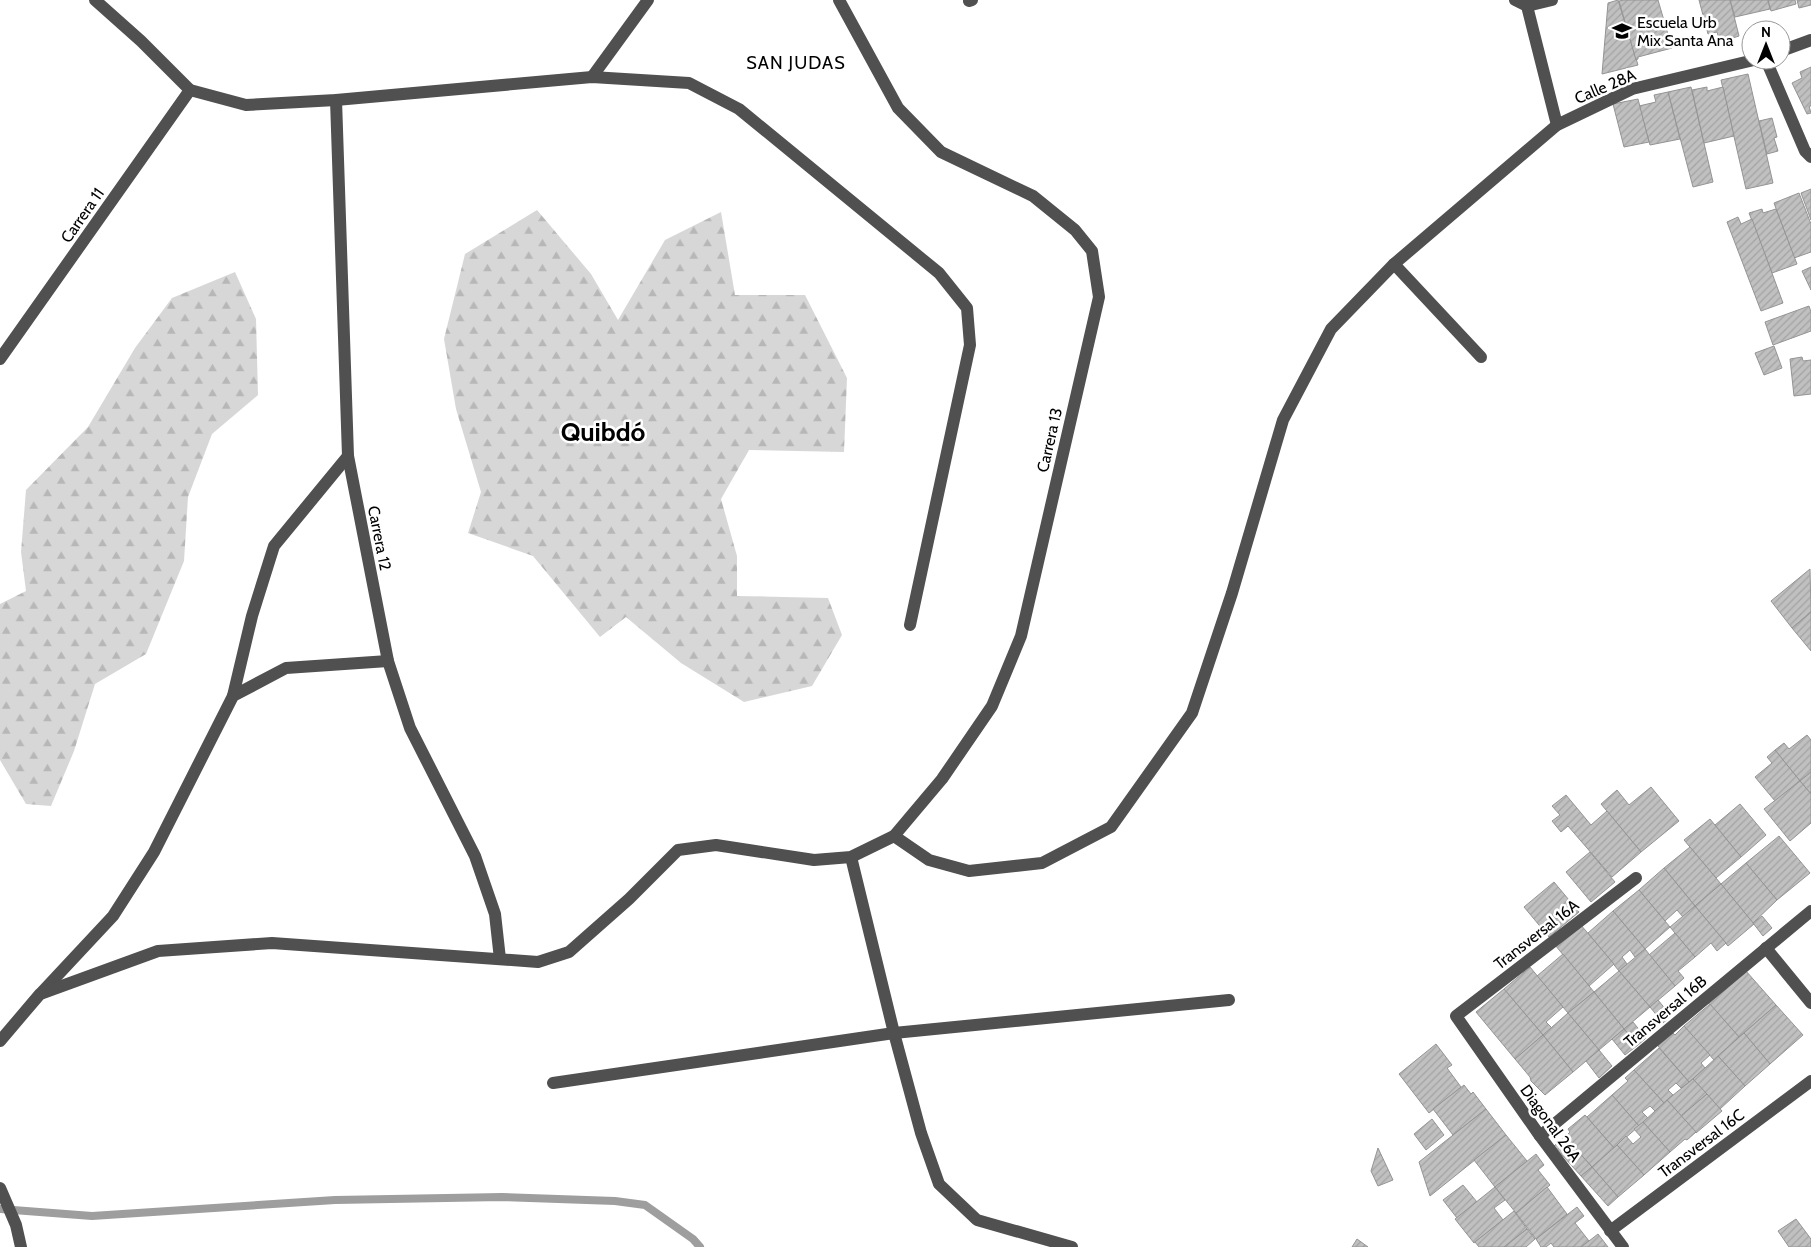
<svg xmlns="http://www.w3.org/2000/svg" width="1811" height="1247" viewBox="0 0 1811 1247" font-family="Cabin,sans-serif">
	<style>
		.forest { fill: url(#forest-firs) }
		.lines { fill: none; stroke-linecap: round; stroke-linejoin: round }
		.stream { stroke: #9e9e9e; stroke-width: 8 }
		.building { fill: url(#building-hatch); stroke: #949494 }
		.minor { stroke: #505050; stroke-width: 12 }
		.labels { text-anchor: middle; stroke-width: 5; stroke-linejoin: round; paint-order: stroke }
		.poi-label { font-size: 16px; fill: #000; stroke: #fff; text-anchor: start }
		.street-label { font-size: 16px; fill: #000; stroke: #fff }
		.neighbourhood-label { font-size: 18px; letter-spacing: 1px; fill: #000; stroke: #fff }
		.town-label { font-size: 26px; font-weight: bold; fill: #000; stroke: #fff }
	</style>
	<defs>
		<pattern id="forest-firs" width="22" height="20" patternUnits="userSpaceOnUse" patternTransform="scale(1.25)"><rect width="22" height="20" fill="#d7d7d7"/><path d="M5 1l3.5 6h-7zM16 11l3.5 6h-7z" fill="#b7b7b7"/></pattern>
		<pattern id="building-hatch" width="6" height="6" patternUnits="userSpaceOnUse" patternTransform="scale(1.25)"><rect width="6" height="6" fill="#c0c0c0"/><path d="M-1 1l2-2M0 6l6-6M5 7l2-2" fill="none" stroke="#a3a3a3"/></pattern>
	</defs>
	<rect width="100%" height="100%" fill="#fff"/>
	<!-- forest -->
	<g class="forest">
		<polygon points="537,210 591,274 618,320 665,240 721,212 735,295 805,295 847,378 844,452 749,450 721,499 737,556 737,596 828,598 842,635 812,686 744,702 681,663 626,617 600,637 533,556 468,533 481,492 456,409 444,339 465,254"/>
		<polygon points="235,272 256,319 258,395 212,434 188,497 184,561 146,654 95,684 74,751 51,806 26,804 0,760 0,604 26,591 21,552 26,490 88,427 135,348 172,298"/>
	</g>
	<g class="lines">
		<!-- stream -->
		<polyline class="stream" points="0,1209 92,1216 335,1200 502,1197 615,1201 645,1205 693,1239 700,1247"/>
	</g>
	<!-- building -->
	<g class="building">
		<polygon points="1618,0 1638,65 1602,74 1608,3"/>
		<polygon points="1624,0 1658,0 1672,48 1638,57 1638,59 1636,60 1619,1"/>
		<polygon points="1699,0 1730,0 1739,36 1720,42 1717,32 1708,34"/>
		<polygon points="1730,0 1768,0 1770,9 1735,17"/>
		<polygon points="1768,0 1795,0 1796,4 1771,11"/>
		<polygon points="1797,0 1811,0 1811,5 1799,8"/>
		<polygon points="1811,67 1811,106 1809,106 1811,113 1807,114 1792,83 1802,78 1800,72"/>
		<polygon points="1748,74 1773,183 1746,189 1721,80"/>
		<polygon points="1691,87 1713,182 1693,187 1668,92"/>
		<polygon points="1707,87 1707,91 1723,87 1734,136 1704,143 1692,90"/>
		<polygon points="1668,92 1680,139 1650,145 1639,106 1656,102 1654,95"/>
		<polygon points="1638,99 1649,142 1624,147 1613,104"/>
		<polygon points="1772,118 1777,137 1774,138 1778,151 1767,154 1759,121"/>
		<polygon points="1811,189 1811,220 1801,193"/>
		<polygon points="1799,193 1811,224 1811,252 1794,258 1774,203"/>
		<polygon points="1762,209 1763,213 1776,209 1797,264 1772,273 1749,213"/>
		<polygon points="1738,217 1741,224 1752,219 1783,303 1761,311 1727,222"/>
		<polygon points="1811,267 1811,290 1802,271"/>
		<polygon points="1809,306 1811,312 1811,331 1773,345 1765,322"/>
		<polygon points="1774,346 1782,368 1764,375 1755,353"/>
		<polygon points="1802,357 1803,361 1811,360 1811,394 1794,396 1790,359"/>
		<polygon points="1810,569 1811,612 1792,628 1771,601"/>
		<polygon points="1811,612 1811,651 1792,628"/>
		<polygon points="1807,735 1811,740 1811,772 1800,781 1775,750 1784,743 1789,749"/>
		<polygon points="1775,750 1800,781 1775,801 1755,777 1772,763 1767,757"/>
		<polygon points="1811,772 1811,794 1800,781"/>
		<polygon points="1800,781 1811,794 1811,823 1790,841 1764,809"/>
		<polygon points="1651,787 1679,821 1641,852 1601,804 1617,790 1629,805"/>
		<polygon points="1566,795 1591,825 1607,811 1641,852 1612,877 1568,826 1561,832 1552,821 1560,815 1552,806"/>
		<polygon points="1740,804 1766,835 1741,857 1715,825"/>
		<polygon points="1710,819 1741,857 1716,878 1684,840"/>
		<polygon points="1779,836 1810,873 1777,900 1746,863"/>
		<polygon points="1690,847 1721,884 1695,906 1664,868"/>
		<polygon points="1590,852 1615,882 1591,902 1566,872"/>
		<polygon points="1746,863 1777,900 1753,923 1721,884"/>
		<polygon points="1664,868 1695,906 1683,917 1677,910 1665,921 1639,890"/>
		<polygon points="1554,882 1579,912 1549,937 1524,907"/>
		<polygon points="1721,884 1754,924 1728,946 1695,906"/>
		<polygon points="1639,890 1670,927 1645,949 1613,911"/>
		<polygon points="1695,906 1726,943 1717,951 1711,943 1695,957 1670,927"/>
		<polygon points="1613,911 1645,949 1635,957 1630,950 1622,957 1627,964 1619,971 1588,933"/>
		<polygon points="1762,916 1772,928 1763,936 1753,923"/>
		<polygon points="1580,924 1614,964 1589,986 1555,945"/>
		<polygon points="1675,933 1695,957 1678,971 1684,978 1675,986 1649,955"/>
		<polygon points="1645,949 1675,986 1650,1007 1619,971"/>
		<polygon points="1563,954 1594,992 1568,1013 1537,976"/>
		<polygon points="1530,967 1563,1007 1546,1022 1552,1028 1543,1035 1504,989"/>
		<polygon points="1619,971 1650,1007 1624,1029 1594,992"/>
		<polygon points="1746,971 1776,1005 1739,1037 1708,1003"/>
		<polygon points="1504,989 1543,1035 1515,1059 1476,1012"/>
		<polygon points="1594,992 1624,1029 1599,1050 1568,1013"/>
		<polygon points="1658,1000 1671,1016 1663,1023 1650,1007"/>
		<polygon points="1710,1004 1739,1037 1714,1060 1684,1026"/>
		<polygon points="1776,1005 1803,1035 1770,1064 1744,1033"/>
		<polygon points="1568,1013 1599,1050 1573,1072 1543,1035"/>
		<polygon points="1633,1022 1646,1038 1638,1045 1624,1029"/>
		<polygon points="1684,1026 1710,1055 1701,1063 1705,1068 1689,1082 1658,1046 1673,1033 1675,1035"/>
		<polygon points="1624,1029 1638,1045 1625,1055 1612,1039"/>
		<polygon points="1744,1033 1770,1064 1745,1086 1718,1056"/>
		<polygon points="1543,1035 1573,1072 1545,1095 1531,1081 1530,1077 1515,1059"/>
		<polygon points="1436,1044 1452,1065 1447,1068 1461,1087 1429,1113 1399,1074"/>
		<polygon points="1659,1048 1689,1082 1681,1088 1676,1083 1668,1090 1673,1095 1664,1103 1634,1070"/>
		<polygon points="1599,1050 1612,1066 1599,1078 1586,1061"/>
		<polygon points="1718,1056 1745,1086 1720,1109 1693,1079"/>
		<polygon points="1634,1070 1664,1103 1655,1111 1650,1106 1642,1112 1648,1118 1639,1126 1612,1095 1628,1081 1625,1078"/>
		<polygon points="1693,1079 1707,1094 1681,1116 1667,1100"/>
		<polygon points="1464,1085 1471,1094 1473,1092 1486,1109 1453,1135 1433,1109"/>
		<polygon points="1707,1094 1722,1111 1696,1133 1681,1116"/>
		<polygon points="1612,1095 1639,1126 1614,1148 1587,1117"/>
		<polygon points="1667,1100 1696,1132 1687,1140 1685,1139 1670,1152 1643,1122"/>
		<polygon points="1486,1109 1506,1135 1430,1196 1419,1162"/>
		<polygon points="1585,1115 1614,1148 1592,1167 1565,1137 1570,1132 1568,1129"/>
		<polygon points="1432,1119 1444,1135 1426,1150 1414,1134"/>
		<polygon points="1643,1122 1670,1152 1644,1175 1617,1145 1626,1136 1633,1144 1641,1137 1634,1129"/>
		<polygon points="1506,1135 1527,1161 1495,1187 1474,1160"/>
		<polygon points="1565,1137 1592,1167 1581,1176 1554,1146"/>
		<polygon points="1617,1145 1644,1175 1618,1197 1592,1167"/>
		<polygon points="1378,1148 1393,1180 1378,1186 1371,1171"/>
		<polygon points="1536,1154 1544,1165 1538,1170 1550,1185 1516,1213 1495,1187"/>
		<polygon points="1592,1167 1618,1197 1608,1206 1581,1176"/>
		<polygon points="1463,1185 1477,1202 1457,1218 1443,1200"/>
		<polygon points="1495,1187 1505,1200 1494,1208 1503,1220 1474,1243 1455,1219"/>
		<polygon points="1547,1187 1567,1214 1536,1239 1516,1213"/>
		<polygon points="1577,1207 1584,1216 1575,1223 1589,1241 1581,1247 1554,1247 1551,1243 1546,1247 1541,1247 1536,1239"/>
		<polygon points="1514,1211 1527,1229 1504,1247 1479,1247 1475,1242"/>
		<polygon points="1796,1219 1811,1239 1811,1247 1789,1247 1778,1231"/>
		<polygon points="1527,1229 1535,1239 1526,1247 1504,1247"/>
		<polygon points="1598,1234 1608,1247 1581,1247 1589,1241"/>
		<polygon points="1357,1239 1368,1247 1352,1247"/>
	</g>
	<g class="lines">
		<!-- minor -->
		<g class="minor">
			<polyline points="95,0 141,41 190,90 246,105 336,100 592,77 689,83 739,109 939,273 967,308 970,345 910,625"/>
			<polyline points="1515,0 1527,6 1557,125"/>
			<polyline points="969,1 972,0"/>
			<polyline points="1527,6 1552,0"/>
			<polyline points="1781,51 1811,40"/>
			<polyline points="1766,60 1805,151 1811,157"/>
			<polyline points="592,77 648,0"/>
			<polyline points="336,100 348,456 388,661 410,728 475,856 495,914 500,959"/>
			<polyline points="1394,264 1481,357"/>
			<polyline points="0,359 190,90"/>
			<polyline points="233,696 252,616 274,546 348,456"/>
			<polyline points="894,836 929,860 969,871 1042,863 1111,827 1192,713 1232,593 1283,420 1331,329 1394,264 1557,125 1632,89 1754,60"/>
			<polyline points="851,857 894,1033 921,1133 939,1184 977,1220 1072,1247"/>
			<polyline points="1766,948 1811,1003"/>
			<polyline points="42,992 113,916 154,852 233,696 286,668 388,661"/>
			<polyline points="0,1041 40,994 158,951 272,943 538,962 569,952 629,899 678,850 716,845 814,860 851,857 894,836 942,779 992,706 1021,636 1099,297 1092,251 1075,230 1033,196 941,152 898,108 839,0"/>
			<polyline points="553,1083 894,1033 1229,1000"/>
			<polyline points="1540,1136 1811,911"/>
			<polyline points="0,1188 16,1225 21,1247"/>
			<polyline points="1610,1231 1811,1081"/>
			<polyline points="1623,1247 1540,1136 1456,1016 1636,878"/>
		</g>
	</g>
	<!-- icons -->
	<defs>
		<symbol id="school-bare" viewBox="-9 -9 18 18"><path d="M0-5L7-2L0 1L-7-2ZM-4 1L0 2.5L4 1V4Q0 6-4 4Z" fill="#000" stroke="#fff" stroke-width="2.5" paint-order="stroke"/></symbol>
	</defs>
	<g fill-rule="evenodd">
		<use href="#school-bare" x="1608" y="17" width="28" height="28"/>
	</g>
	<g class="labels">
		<!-- poi labels -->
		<g class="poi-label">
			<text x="1637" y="28">Escuela Urb<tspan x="1637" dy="18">Mix Santa Ana</tspan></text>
		</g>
		<!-- street labels -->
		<g class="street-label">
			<text transform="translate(1605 86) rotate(-23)" y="6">Calle 28A</text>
			<text transform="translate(82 215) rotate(-55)" y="6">Carrera 11</text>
			<text transform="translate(1049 440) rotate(-77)" y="6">Carrera 13</text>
			<text transform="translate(380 538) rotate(79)" y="6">Carrera 12</text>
			<text transform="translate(1536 934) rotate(-38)" y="6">Transversal 16A</text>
			<text transform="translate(1665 1011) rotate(-40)" y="6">Transversal 16B</text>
			<text transform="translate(1551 1123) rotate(54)" y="6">Diagonal 26A</text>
			<text transform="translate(1701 1143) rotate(-37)" y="6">Transversal 16C</text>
		</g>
		<!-- neighbourhood labels -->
		<g class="neighbourhood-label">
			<text x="796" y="69">SAN JUDAS</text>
		</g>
		<!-- town labels -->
		<g class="town-label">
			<text x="603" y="441">Quibdó</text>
		</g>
	</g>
	<!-- north arrow -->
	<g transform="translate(1766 45)"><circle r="24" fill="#ffffff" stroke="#999999"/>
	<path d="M0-4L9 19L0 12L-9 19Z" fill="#000000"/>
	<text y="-8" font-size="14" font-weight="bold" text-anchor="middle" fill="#000000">N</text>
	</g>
</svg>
